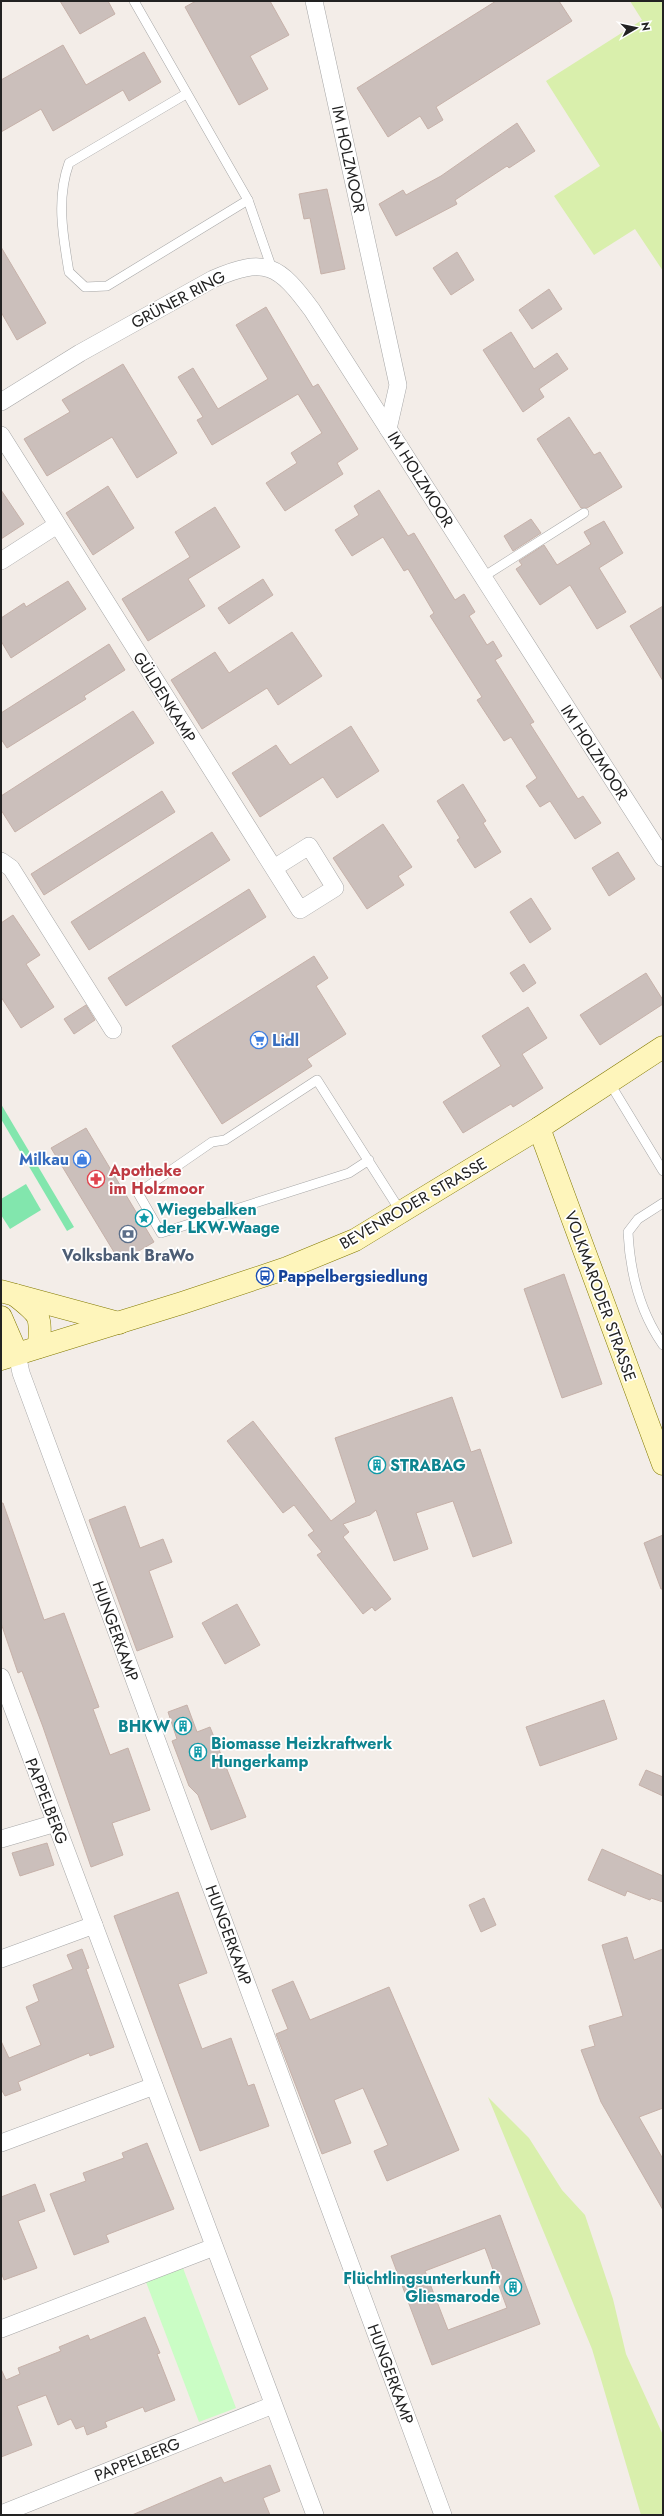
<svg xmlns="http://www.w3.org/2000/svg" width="664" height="2516" viewBox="0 0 664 2516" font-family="Jost,sans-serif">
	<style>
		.grass { fill: #d9efac }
		.park { fill: #cafdc5 }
		.pitch { fill: #82e6ad }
		.building { fill: #cbbfbb; stroke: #c6b1a9; fill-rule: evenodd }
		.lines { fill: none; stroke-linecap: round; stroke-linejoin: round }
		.lane-casing { stroke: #a6a6a6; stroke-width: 10 }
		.street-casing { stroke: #a6a6a6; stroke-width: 18 }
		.secondary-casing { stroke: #827900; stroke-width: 23 }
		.lane { stroke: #fff; stroke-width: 9 }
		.street { stroke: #fff; stroke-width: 17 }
		.secondary { stroke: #fef5bb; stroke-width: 22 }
		.labels { text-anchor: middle; stroke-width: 3.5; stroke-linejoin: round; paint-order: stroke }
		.street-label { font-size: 16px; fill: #222; stroke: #fff }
		.shop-label { font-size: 16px; font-weight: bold; fill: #366cbe; stroke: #fff; text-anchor: start }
		.health-label { font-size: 16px; font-weight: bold; fill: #be3a42; stroke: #fff; text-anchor: start }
		.culture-label { font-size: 16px; font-weight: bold; fill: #0d838f; stroke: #fff; text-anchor: start }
		.service-label { font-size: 16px; font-weight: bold; fill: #4e5e75; stroke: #fff }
		.transit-label { font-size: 16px; font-weight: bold; fill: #164399; stroke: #fff; text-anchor: start }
	</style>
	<rect width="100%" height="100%" fill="#f3ede8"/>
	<!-- grass -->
	<g class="grass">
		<polygon points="630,1 663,1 663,271 635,229 594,255 554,196 600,166 546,81 642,20"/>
		<polygon points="488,2097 529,2138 562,2190 585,2215 613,2299 626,2354 663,2435 663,2515 641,2515 592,2349"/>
	</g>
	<!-- park -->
	<polygon class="park" points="183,2268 236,2408 199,2422 146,2282"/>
	<!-- pitch -->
	<g class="pitch">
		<polygon points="1,1104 74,1227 67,1231 1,1119"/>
		<polygon points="26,1184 41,1210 10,1229 1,1215 1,1199"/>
	</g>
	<!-- building -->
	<g class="building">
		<polygon points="60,1 108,1 115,14 80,34"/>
		<polygon points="196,1 270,1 289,35 250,56 268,89 239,105 185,7"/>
		<polygon points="496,1 559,1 572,21 436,107 443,120 428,129 420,116 388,137 357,88"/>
		<polygon points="63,45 86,85 144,52 161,82 129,101 123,90 53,131 41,109 1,132 1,80"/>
		<polygon points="517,123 535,151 509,168 507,166 455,200 457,204 396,236 379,204 403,190 406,195 441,176"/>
		<polygon points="327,189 345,269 321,274 310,218 304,219 299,194"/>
		<polygon points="1,247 46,323 17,340 1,312"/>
		<polygon points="457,252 474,280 451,295 433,268"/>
		<polygon points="549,289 562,309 532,329 519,310"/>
		<polygon points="266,307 313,387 318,384 358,449 337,463 343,474 285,511 266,483 297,463 291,453 322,433 298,394 212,445 197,420 203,417 178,377 193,368 218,409 268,379 236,325"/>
		<polygon points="511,332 534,369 557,353 568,369 539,389 544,397 523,412 483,350"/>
		<polygon points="123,364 177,453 137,478 112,437 47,476 24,439 70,412 62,400"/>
		<polygon points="569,417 594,455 600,452 622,487 587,508 581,508 537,439"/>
		<polygon points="108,486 134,528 93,555 66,513"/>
		<polygon points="1,490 24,524 1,539"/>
		<polygon points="379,490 408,536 414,533 455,600 464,594 475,612 469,616 487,645 493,641 502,656 495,660 534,722 530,724 578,799 583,796 601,823 575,839 550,801 540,807 526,786 537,778 511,737 504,741 477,700 482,697 430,616 434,613 408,569 404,571 383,537 352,556 335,530 359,515 354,506"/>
		<polygon points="215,507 240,547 188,579 205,606 148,641 122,599 190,557 175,532"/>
		<polygon points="531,519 541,533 513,551 504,536"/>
		<polygon points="604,521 623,553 599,568 626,612 597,629 570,585 540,605 516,569 522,565 519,561 544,545 557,565 591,544 584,532"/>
		<polygon points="263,579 273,595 229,624 218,608"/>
		<polygon points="68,581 86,609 11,658 1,641 1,618 24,603 26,607"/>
		<polygon points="663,606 663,681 630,626"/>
		<polygon points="292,632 322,676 278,705 267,688 202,729 171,680 215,652 229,673"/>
		<polygon points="109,644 125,670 84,696 86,699 7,748 1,739 1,713"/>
		<polygon points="133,711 154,743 15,832 1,810 1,796"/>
		<polygon points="351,726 379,771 337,798 323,777 260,817 232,773 276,745 290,765"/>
		<polygon points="463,784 486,821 483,823 501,852 475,868 457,840 460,838 437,801"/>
		<polygon points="162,791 175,812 44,895 31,874"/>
		<polygon points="383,824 412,867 398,876 404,885 367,909 333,858"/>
		<polygon points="212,832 230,860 89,950 71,922"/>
		<polygon points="618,852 635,879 609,896 592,868"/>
		<polygon points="249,889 266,917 126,1006 108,978"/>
		<polygon points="531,898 551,929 530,943 510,912"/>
		<polygon points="13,915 40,955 26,964 54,1007 21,1028 1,997 1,923"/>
		<polygon points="314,956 328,978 316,986 346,1034 307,1059 312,1066 222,1124 172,1046"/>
		<polygon points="524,964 536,983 523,992 510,973"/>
		<polygon points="646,973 663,1000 663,1004 600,1045 580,1015"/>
		<polygon points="86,1005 95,1020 74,1034 64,1019"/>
		<polygon points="528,1007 547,1038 522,1054 543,1088 513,1107 511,1104 463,1133 443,1102 501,1066 482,1036"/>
		<polygon points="86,1128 154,1242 120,1262 51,1148"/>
		<polygon points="564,1274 602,1384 562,1398 524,1289"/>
		<polygon points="452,1397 471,1452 480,1449 512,1543 473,1557 453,1501 416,1513 428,1549 394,1561 376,1510 370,1515 343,1524 349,1532 343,1537 391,1599 375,1611 372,1607 363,1614 317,1555 322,1552 308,1535 314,1531 294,1505 283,1513 227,1441 253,1421 331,1521 356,1502 335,1438"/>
		<polygon points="1,1503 3,1503 44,1620 64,1613 99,1707 93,1709 110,1755 128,1748 150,1810 112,1823 123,1855 91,1867 43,1727 22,1671 18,1673 1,1623"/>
		<polygon points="125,1506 140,1548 163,1539 172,1562 149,1571 173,1637 137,1651 89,1520"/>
		<polygon points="663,1535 663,1589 661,1589 644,1543"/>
		<polygon points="237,1604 260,1645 225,1664 202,1623"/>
		<polygon points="604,1700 617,1739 540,1766 526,1727"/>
		<polygon points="187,1705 197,1732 210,1727 246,1817 211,1830 198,1795 189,1786 172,1741 177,1739 168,1712"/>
		<polygon points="646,1770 663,1777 663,1796 639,1785"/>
		<polygon points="47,1843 54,1865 20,1876 12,1853"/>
		<polygon points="602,1849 663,1876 663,1902 651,1898 650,1900 627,1891 625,1896 588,1880"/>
		<polygon points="178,1892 207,1973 178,1984 202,2049 231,2038 248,2086 254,2084 269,2126 200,2151 114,1916"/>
		<polygon points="484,1898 496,1925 481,1932 469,1905"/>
		<polygon points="627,1937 634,1960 663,1949 663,2108 639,2117 663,2159 663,2210 601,2102 581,2050 595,2046 589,2026 623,2016 602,1945"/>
		<polygon points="82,1949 89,1968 86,1969 114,2047 90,2056 89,2053 18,2082 21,2090 5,2096 1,2089 1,2041 9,2058 41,2045 26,2007 39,2001 33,1985 73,1969 67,1955"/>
		<polygon points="293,1981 310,2020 389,1987 459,2150 387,2181 374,2151 388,2145 363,2088 334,2100 351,2143 322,2154 276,2034 288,2029 272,1990"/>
		<polygon points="147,2143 174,2209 106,2235 109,2242 74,2255 50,2194 86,2181 83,2173 124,2158 122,2153"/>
		<polygon points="35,2184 45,2211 18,2221 37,2268 4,2280 1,2272 1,2197"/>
		<path d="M500,2215L540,2324L432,2365L391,2256ZM485,2248L507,2308L448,2330L425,2271Z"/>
		<polygon points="145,2317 160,2353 157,2354 175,2400 145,2412 143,2407 105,2422 107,2427 87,2435 84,2426 76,2429 71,2419 58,2425 46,2395 17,2406 32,2445 1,2457 1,2369 6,2380 20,2374 18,2368 61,2351 59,2347 88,2335 90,2340"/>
		<polygon points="270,2465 280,2491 263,2498 270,2515 132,2515 221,2477 224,2483"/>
	</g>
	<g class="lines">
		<defs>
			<g id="lane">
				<polyline points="134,1 248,200 272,269"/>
				<path d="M186,94L69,163C56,199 63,236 69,272L85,287L107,286L248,200"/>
				<polyline points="483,577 584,513"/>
				<polyline points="609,1082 663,1171"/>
				<polyline points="369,1160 349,1173 161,1233 138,1193 212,1142 225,1140 317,1080 401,1212"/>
				<path d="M663,1203L638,1219L628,1232C630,1273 640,1312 663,1345"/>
			</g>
			<g id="street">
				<polyline points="314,1 398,385 388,429"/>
				<path d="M1,402L80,353L213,279C266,256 279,265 312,310L663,858"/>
				<polyline points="1,435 300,910 335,888 309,846 274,868"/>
				<polyline points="1,561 57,525"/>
				<polyline points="1,861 11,868 113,1030"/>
				<polyline points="17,1354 21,1373 443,2515"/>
				<polyline points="1,1677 315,2515"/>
				<polyline points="1,1839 56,1823"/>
				<polyline points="1,1959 94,1925"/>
				<polyline points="1,2143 154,2086"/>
				<polyline points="1,2329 214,2247"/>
				<polyline points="1,2514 273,2405"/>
			</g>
			<g id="secondary">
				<polyline points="539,1128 663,1464"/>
				<polyline points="1,1291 119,1323"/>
				<path d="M15,1295C41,1316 41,1314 39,1347"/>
				<polyline points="1,1317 17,1354"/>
				<polyline points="1,1359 182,1303 287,1268 355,1240 539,1128 663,1047"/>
			</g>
		</defs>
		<!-- lane casing -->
		<use href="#lane" class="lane-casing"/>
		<!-- street casing -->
		<use href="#street" class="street-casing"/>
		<!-- secondary casing -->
		<use href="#secondary" class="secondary-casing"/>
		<!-- lane -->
		<use href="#lane" class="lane"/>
		<!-- street -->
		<use href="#street" class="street"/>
		<!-- secondary -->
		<use href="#secondary" class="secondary"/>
	</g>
	<!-- icons -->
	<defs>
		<symbol id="supermarket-ring" viewBox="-11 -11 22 22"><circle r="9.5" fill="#fff" stroke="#3f7fe0" stroke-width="1.5"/><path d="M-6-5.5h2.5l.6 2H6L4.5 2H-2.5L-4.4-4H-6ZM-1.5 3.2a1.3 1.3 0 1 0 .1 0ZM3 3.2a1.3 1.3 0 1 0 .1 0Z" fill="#3f7fe0"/></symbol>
		<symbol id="shop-ring" viewBox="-11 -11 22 22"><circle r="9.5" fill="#fff" stroke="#3f7fe0" stroke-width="1.5"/><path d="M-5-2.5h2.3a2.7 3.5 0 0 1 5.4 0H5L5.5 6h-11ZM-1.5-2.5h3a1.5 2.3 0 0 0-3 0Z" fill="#3f7fe0"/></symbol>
		<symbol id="pharmacy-ring" viewBox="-11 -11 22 22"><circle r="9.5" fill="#fff" stroke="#e0444e" stroke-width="1.5"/><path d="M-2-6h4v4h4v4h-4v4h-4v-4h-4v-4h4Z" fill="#e0444e"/></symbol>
		<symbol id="sight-ring" viewBox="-11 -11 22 22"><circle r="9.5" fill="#fff" stroke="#0f9aa8" stroke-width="1.5"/><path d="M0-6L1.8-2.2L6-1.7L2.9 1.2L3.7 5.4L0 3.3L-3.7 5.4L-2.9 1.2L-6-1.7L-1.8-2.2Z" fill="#0f9aa8"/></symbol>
		<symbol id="bank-ring" viewBox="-11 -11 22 22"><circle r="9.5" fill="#fff" stroke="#5c6f8a" stroke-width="1.5"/><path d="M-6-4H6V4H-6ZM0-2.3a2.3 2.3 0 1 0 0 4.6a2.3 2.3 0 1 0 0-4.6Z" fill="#5c6f8a"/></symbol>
		<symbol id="bus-ring" viewBox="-11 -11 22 22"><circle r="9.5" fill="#fff" stroke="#1a4fb4" stroke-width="1.5"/><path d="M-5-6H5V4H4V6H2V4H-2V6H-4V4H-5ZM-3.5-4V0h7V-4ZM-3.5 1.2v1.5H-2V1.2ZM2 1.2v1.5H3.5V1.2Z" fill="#1a4fb4"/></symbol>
		<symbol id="building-ring" viewBox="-11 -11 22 22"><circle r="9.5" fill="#fff" stroke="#0f9aa8" stroke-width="1.5"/><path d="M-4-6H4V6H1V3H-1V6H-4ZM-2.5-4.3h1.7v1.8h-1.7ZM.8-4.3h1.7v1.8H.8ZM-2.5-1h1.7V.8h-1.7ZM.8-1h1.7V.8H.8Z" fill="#0f9aa8"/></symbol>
	</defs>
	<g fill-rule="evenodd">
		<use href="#supermarket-ring" x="249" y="1030" width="20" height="20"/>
		<use href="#shop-ring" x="72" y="1149" width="20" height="20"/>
		<use href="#pharmacy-ring" x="86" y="1169" width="20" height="20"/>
		<use href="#sight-ring" x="134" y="1208" width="20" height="20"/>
		<use href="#bank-ring" x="118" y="1224" width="20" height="20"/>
		<use href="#bus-ring" x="255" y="1266" width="20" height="20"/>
		<use href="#building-ring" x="367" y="1455" width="20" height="20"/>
		<use href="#building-ring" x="173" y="1716" width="20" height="20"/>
		<use href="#building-ring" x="188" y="1742" width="20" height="20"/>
		<use href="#building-ring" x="503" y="2277" width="20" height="20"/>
	</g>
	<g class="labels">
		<!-- street labels -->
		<g class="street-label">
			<text transform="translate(349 159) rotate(78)" y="6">IM HOLZMOOR</text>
			<text transform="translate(178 299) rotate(-28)" y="6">GRÜNER RING</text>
			<text transform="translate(421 479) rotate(58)" y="6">IM HOLZMOOR</text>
			<text transform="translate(165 697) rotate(58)" y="6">GÜLDENKAMP</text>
			<text transform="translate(595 752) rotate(57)" y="6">IM HOLZMOOR</text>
			<text transform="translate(413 1203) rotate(-30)" y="6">BEVENRODER STRASSE</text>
			<text transform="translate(601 1296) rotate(70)" y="6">VOLKMARODER STRASSE</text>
			<text transform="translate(116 1631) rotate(70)" y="6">HUNGERKAMP</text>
			<text transform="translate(47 1801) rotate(69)" y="6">PAPPELBERG</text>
			<text transform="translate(229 1935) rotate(70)" y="6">HUNGERKAMP</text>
			<text transform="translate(391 2374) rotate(70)" y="6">HUNGERKAMP</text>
			<text transform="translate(137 2459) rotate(-22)" y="6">PAPPELBERG</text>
		</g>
		<!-- shop labels -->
		<g class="shop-label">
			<text x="272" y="1046">Lidl</text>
			<text x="69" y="1165" text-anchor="end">Milkau</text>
		</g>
		<!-- health labels -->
		<g class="health-label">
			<text x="109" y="1176">Apotheke<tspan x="109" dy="18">im Holzmoor</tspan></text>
		</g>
		<!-- culture labels -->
		<g class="culture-label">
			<text x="157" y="1215">Wiegebalken<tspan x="157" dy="18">der LKW-Waage</tspan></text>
			<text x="390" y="1471">STRABAG</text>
			<text x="170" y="1732" text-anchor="end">BHKW</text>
			<text x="211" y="1749">Biomasse Heizkraftwerk<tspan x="211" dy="18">Hungerkamp</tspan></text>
			<text x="500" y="2284" text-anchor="end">Flüchtlingsunterkunft<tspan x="500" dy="18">Gliesmarode</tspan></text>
		</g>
		<!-- service labels -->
		<g class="service-label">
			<text x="128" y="1261">Volksbank BraWo</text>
		</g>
		<!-- transit labels -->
		<g class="transit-label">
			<text x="278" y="1282">Pappelbergsiedlung</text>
		</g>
	</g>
	<!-- border -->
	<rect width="664" height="2516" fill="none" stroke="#222222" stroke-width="4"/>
	<!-- north arrow -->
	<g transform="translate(636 28) rotate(81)" stroke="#ffffff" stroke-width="3" paint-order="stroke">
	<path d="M0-3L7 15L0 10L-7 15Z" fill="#222222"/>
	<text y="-6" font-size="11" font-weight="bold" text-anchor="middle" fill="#222222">N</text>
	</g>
</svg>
